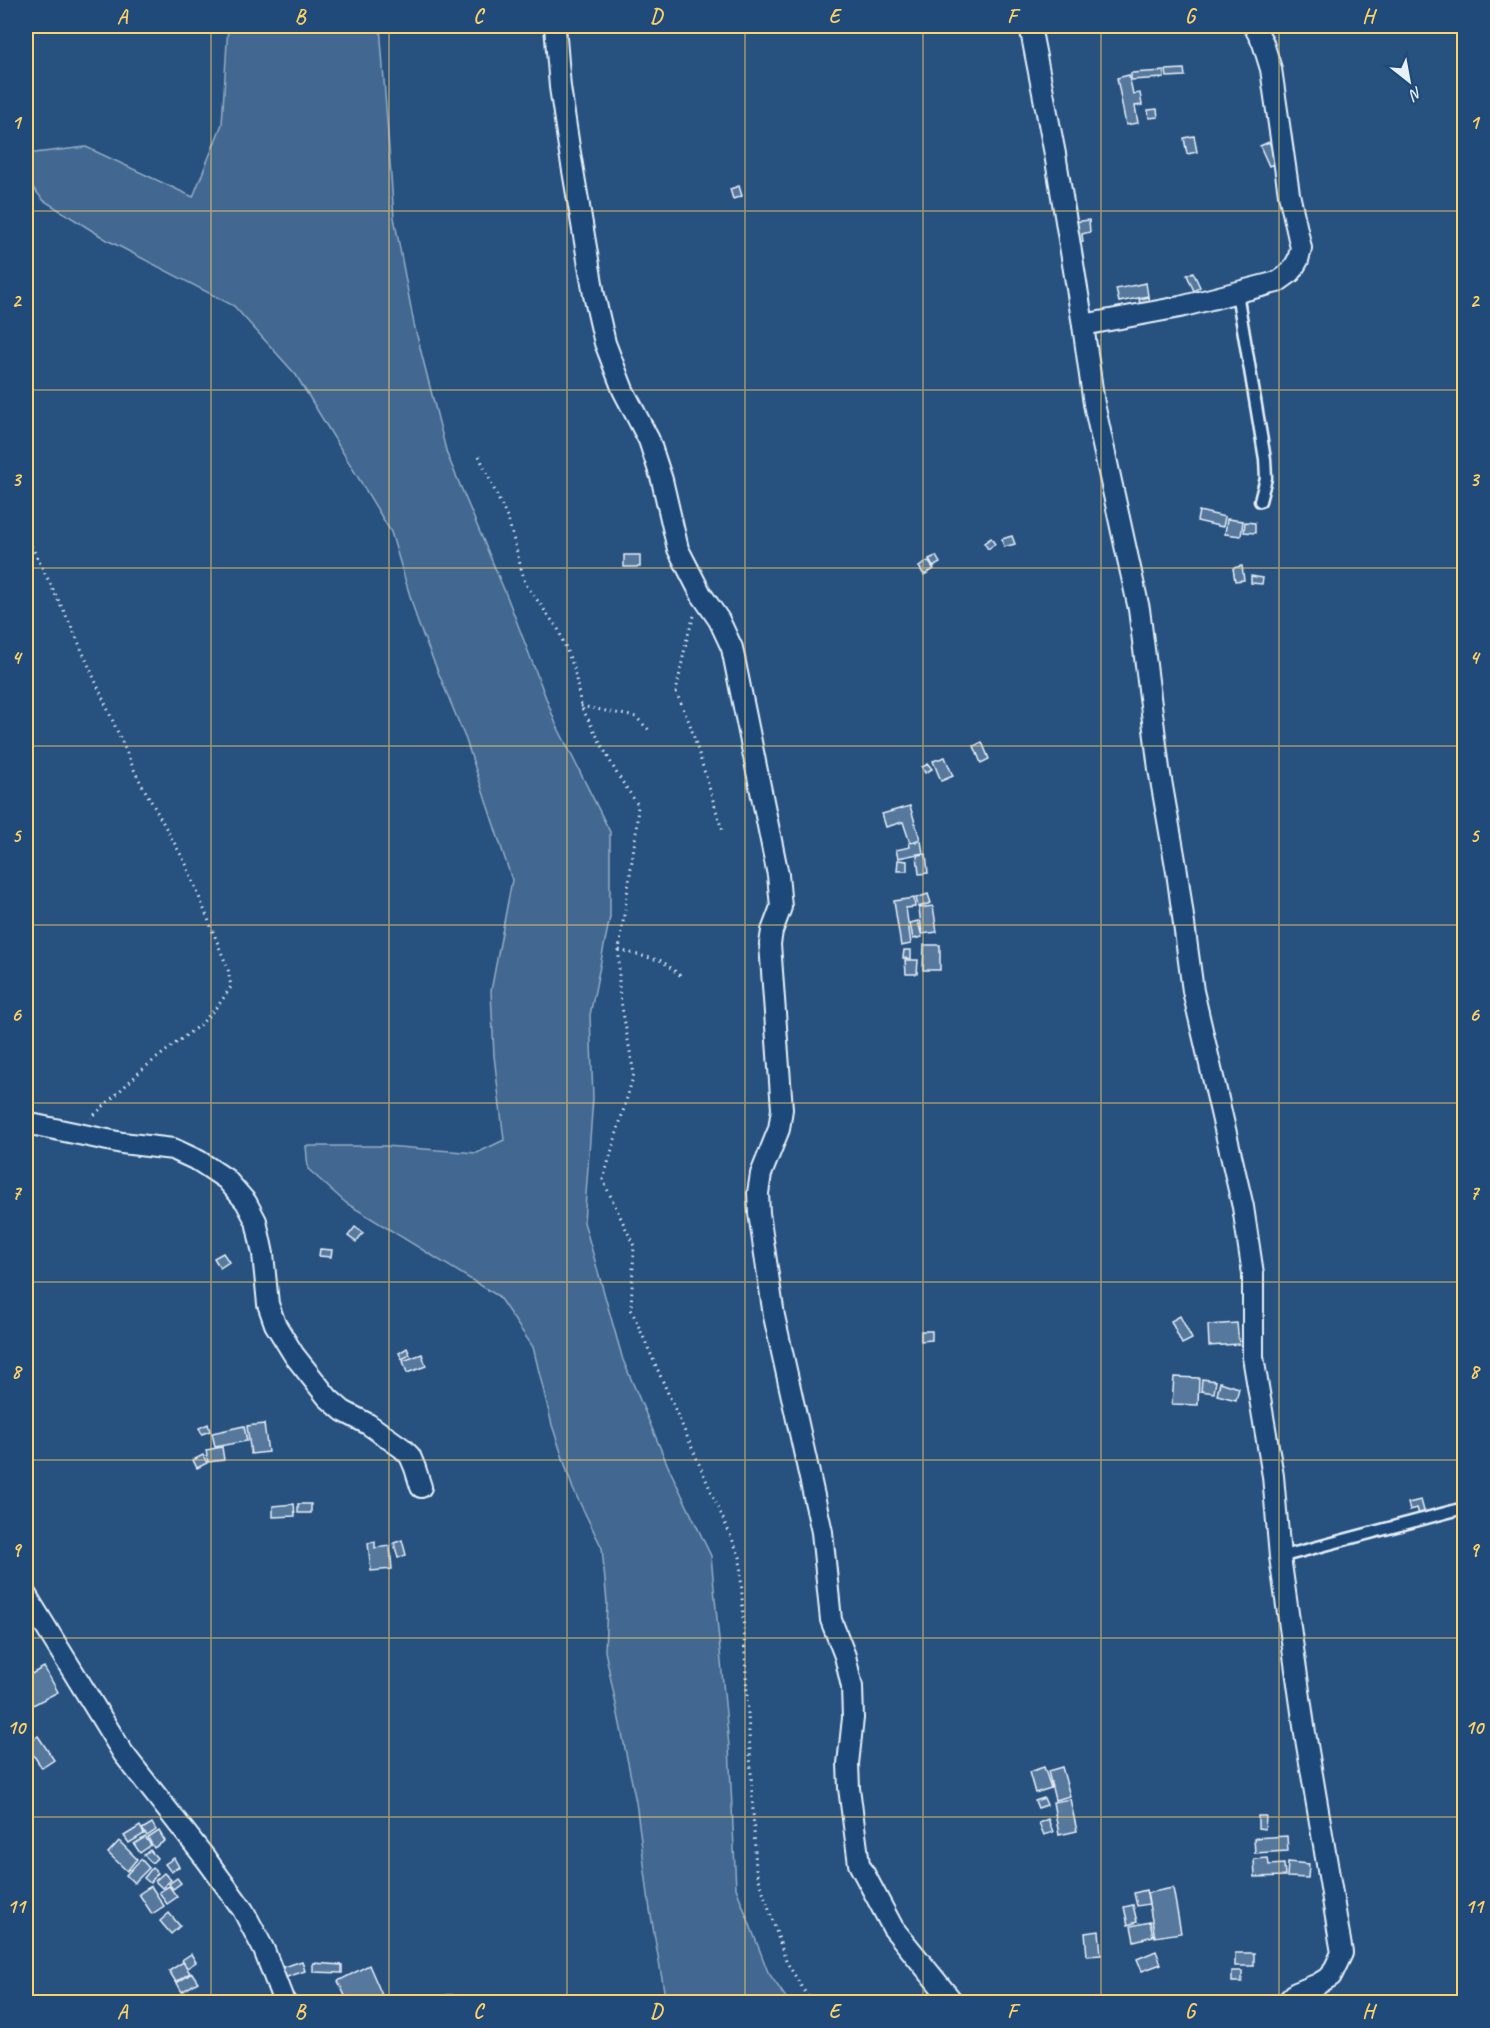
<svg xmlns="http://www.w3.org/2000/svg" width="1490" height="2028" viewBox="0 0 1490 2028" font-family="Caveat,sans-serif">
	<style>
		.green { fill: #436891; stroke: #96acc4; stroke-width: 1.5 }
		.building { fill: #57789d; stroke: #e8f1f8; stroke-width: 1.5 }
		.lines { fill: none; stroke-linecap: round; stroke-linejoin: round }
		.service-casing { stroke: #e8f1f8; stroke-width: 15 }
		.minor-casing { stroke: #e8f1f8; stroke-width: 24 }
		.path { stroke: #e8f1f8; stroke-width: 3; stroke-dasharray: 1.5 4.5; stroke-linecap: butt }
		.service { stroke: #1f4a7a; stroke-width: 10 }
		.minor { stroke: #1f4a7a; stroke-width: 20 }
		.grid { fill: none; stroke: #ffd166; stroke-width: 1.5; stroke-opacity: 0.55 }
		.neatline { fill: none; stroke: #ffd166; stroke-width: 2 }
		.grid-label { font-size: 20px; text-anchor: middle; font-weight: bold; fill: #ffd166 }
	</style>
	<rect width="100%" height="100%" fill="#27517f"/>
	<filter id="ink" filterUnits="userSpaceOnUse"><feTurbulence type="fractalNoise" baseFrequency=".0167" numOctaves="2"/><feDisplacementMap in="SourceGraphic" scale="12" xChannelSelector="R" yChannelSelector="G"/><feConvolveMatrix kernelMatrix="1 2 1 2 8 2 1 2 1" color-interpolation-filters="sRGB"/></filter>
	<g filter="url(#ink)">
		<!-- green -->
		<polygon class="green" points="228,26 380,26 394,217 414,324 447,454 508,599 556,724 610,832 610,917 590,1015 593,1098 584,1222 623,1360 668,1466 711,1556 729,1746 736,1888 768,1972 789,2002 666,2002 650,1910 636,1802 605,1651 607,1603 602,1548 573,1489 552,1425 533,1347 498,1296 346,1203 308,1169 306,1146 385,1146 477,1153 504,1140 494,1056 491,991 512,880 466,740 418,623 391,532 296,375 234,306 107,240 43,200 26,179 26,154 86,147 193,197 222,124"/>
		<!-- building -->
		<g class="building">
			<polygon points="1184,69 1185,76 1167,77 1166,70"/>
			<polygon points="1164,71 1164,78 1131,80 1131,73"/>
			<polygon points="1129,75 1133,94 1140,93 1142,105 1135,106 1138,123 1126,125 1117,78"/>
			<polygon points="1157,109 1158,117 1149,118 1148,110"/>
			<polygon points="1194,136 1197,152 1187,154 1184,138"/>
			<polygon points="1269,142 1278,162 1269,166 1260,146"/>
			<polygon points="739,186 742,196 733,199 730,189"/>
			<polygon points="1089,220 1090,232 1082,234 1083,242 1076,243 1073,222"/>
			<polygon points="1193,272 1200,287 1194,291 1187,275"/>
			<polygon points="1146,283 1148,296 1119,302 1116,289"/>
			<polygon points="1149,297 1151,307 1141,309 1139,299"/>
			<polygon points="1199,511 1225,517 1223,527 1197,521"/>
			<polygon points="1227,519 1243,521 1241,536 1225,534"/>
			<polygon points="1245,522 1255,523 1255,533 1244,532"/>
			<polygon points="1012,536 1015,544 1004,547 1002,539"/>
			<polygon points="991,538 995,544 988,549 984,543"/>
			<rect x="624" y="555" width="16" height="12"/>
			<polygon points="936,556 940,563 933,567 929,559"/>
			<polygon points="928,561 934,569 924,575 919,567"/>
			<polygon points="1242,566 1244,580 1235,581 1233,568"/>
			<polygon points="1251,576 1263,578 1262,584 1251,583"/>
			<polygon points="982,742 989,759 981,763 974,746"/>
			<polygon points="945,757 953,776 941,781 933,761"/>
			<polygon points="928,764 932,769 925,773 922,767"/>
			<polygon points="910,806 920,839 910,843 903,822 886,827 882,814"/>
			<polygon points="921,841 923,853 898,858 896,850 910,847 909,843"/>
			<polygon points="926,854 928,873 919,874 917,855"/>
			<polygon points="898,860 907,861 907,871 897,871"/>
			<polygon points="928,894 931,903 918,907 916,898"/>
			<polygon points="914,898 915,907 906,908 911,944 901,946 894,901"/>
			<polygon points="933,906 937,932 922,934 919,908"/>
			<polygon points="918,921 922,937 913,939 910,923"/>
			<polygon points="924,945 940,945 940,970 923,970"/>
			<polygon points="904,950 911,950 911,959 903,958"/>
			<polygon points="905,960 918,960 917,974 906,974"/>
			<polygon points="355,1227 363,1233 356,1242 348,1236"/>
			<polygon points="320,1249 332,1250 331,1257 319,1256"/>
			<polygon points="223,1253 229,1262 220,1268 214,1258"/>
			<polygon points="1180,1316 1192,1339 1182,1344 1171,1321"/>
			<polygon points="1237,1323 1239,1344 1209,1346 1208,1325"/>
			<polygon points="921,1331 932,1331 932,1340 921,1341"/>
			<polygon points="407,1348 410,1355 402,1359 399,1353"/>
			<polygon points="422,1354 426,1366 407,1373 403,1361"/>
			<polygon points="1174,1377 1199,1378 1198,1405 1172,1404"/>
			<polygon points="1202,1379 1216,1381 1214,1393 1201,1391"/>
			<polygon points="1220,1382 1239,1388 1236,1400 1217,1395"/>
			<polygon points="208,1424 210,1431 202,1434 199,1428"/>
			<polygon points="264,1424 268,1452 251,1454 247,1426"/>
			<polygon points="244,1426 247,1441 215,1447 212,1433"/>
			<polygon points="222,1447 224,1460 208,1462 206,1450"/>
			<polygon points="203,1455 207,1463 197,1468 193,1460"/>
			<polygon points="1421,1500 1426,1518 1421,1520 1417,1508 1410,1510 1408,1503"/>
			<polygon points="294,1504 295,1516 273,1517 273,1506"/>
			<rect x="298" y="1504" width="13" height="9"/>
			<polygon points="402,1540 406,1555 398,1558 394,1543"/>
			<polygon points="375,1542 375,1548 390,1546 392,1569 371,1571 368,1543"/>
			<polygon points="44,1667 58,1692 33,1705 26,1691 26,1677"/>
			<polygon points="38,1736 54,1760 42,1768 26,1744"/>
			<polygon points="1044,1767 1051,1788 1035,1793 1029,1772"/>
			<polygon points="1062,1767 1070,1796 1055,1800 1048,1771"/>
			<polygon points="1044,1798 1047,1805 1038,1808 1035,1801"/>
			<polygon points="1070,1799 1077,1831 1059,1835 1053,1802"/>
			<polygon points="1258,1816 1266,1816 1265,1829 1258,1828"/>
			<polygon points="1048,1819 1053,1832 1044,1835 1039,1823"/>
			<polygon points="152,1823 156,1830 147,1836 142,1829"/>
			<polygon points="140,1826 144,1834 129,1843 124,1836"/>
			<polygon points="159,1831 165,1841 154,1848 148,1838"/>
			<polygon points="1287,1836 1288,1851 1255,1853 1254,1838"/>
			<polygon points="145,1837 151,1845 140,1853 134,1844"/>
			<polygon points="119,1841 137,1859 127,1871 108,1853"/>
			<polygon points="150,1850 157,1858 152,1863 144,1855"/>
			<polygon points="174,1858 179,1867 171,1872 165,1864"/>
			<polygon points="1268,1858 1269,1865 1284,1864 1285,1876 1255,1877 1254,1859"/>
			<polygon points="141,1859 149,1868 134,1883 126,1875"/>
			<polygon points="1288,1862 1309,1864 1308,1878 1287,1877"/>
			<polygon points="152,1868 158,1873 150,1883 144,1878"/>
			<polygon points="164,1873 171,1880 162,1888 155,1881"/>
			<polygon points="177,1878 181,1883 173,1889 169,1884"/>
			<polygon points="151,1886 164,1906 152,1914 139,1894"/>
			<polygon points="169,1886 177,1897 167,1904 159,1892"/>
			<polygon points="1173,1888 1181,1933 1155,1937 1147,1893"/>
			<polygon points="1146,1890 1149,1904 1137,1906 1134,1893"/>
			<polygon points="1133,1905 1137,1922 1128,1925 1124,1907"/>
			<polygon points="169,1913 180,1926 171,1934 160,1921"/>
			<polygon points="1150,1922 1153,1936 1134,1941 1131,1926"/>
			<polygon points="1099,1931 1101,1955 1087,1956 1085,1933"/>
			<polygon points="1156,1951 1161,1964 1142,1971 1137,1959"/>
			<rect x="1235" y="1953" width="19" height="13"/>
			<polygon points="191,1954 196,1962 187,1968 182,1960"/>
			<polygon points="302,1961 305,1971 284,1978 281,1968"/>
			<polygon points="183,1962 190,1973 176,1982 169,1971"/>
			<polygon points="313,1963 342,1965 342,1973 313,1972"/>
			<polygon points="369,1965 385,2002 348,2002 338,1981"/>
			<rect x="1232" y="1971" width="10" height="11"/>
			<polygon points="192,1973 198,1982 182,1992 177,1983"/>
			<polygon points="291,1991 299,2002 289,2002 284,1996"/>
			<polygon points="447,1995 458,1995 458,2002 446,2002"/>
			<polygon points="333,1997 335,2002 313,2002"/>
			<polygon points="475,1997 483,2000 482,2002 473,2002"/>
		</g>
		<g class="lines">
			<defs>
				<g id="service">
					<polyline points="1237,293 1265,459 1266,478 1260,501"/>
					<polyline points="1280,1557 1464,1508"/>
				</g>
				<g id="minor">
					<polyline points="555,26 560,87 569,147 594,295 605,343 623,390 649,440 662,480 678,549 701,594 719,620 732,648 778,875 781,907 772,931 770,944 782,1109 779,1129 761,1174 758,1193 759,1213 774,1316 822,1532 831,1620 845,1656 852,1687 853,1718 848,1764 849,1788 859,1864 893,1928 953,2002"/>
					<polyline points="1030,26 1055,154 1083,325 1094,404 1139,609 1159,769 1177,872 1193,991 1243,1207 1253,1274 1253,1357 1273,1476 1280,1557 1305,1733 1342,1953 1331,1976 1318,1984 1296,1993 1287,2002"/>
					<polyline points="1083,325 1180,307 1277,282 1291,272 1298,260 1301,248 1289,194 1271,69 1263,43 1254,26"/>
					<polyline points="26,1123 122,1143 173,1149 199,1161 226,1179 246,1202 256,1221 263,1254 268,1304 275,1324 294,1355 328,1398 343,1411 368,1424 402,1448 410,1456 415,1468 421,1487"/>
					<polyline points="26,1595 123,1753 206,1859 243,1910 264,1950 284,2002"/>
				</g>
			</defs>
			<!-- service casing -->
			<use href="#service" class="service-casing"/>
			<!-- minor casing -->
			<use href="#minor" class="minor-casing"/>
			<!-- path -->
			<g class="path">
				<polyline points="479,456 509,522 525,583 558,629 574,668 581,706 617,774 638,805 636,833 619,950 619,990 634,1074 603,1180 634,1246 631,1309 740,1557 756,1870 786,1961 811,2002"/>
				<polyline points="26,535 73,630 136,774 186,864 228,969 231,987 220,1003 202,1023 144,1068 91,1118"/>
				<polyline points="694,616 687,638 676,692 690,724 722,830"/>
				<polyline points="581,706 636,717 649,730"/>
				<polyline points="619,950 662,961 681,976"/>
			</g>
			<!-- service -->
			<use href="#service" class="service"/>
			<!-- minor -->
			<use href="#minor" class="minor"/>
		</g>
	</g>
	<!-- grid -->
	<path class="grid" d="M211,26V2002M389,26V2002M567,26V2002M745,26V2002M923,26V2002M1101,26V2002M1279,26V2002M26,211H1464M26,390H1464M26,568H1464M26,746H1464M26,925H1464M26,1103H1464M26,1282H1464M26,1460H1464M26,1638H1464M26,1817H1464"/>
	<!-- margin -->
	<rect width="1490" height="2028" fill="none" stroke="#1f4a7a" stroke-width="66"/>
	<!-- north arrow -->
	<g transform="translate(1409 81) rotate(149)" stroke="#1f4a7a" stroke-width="4.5" paint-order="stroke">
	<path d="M0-4.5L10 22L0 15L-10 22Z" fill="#e8f1f8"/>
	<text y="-9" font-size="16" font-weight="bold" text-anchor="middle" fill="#e8f1f8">N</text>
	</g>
	<rect x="33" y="33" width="1424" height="1962" class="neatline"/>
	<g class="grid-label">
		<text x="122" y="23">A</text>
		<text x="300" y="23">B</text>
		<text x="478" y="23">C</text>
		<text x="656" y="23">D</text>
		<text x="834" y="23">E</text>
		<text x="1012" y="23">F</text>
		<text x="1190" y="23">G</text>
		<text x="1368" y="23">H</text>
		<text x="16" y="129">1</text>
		<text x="1474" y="129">1</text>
		<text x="16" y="307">2</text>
		<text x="1474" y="307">2</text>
		<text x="16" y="486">3</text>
		<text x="1474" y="486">3</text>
		<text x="16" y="664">4</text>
		<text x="1474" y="664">4</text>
		<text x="16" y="842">5</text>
		<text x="1474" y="842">5</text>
		<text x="16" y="1021">6</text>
		<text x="1474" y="1021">6</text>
		<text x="16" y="1199">7</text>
		<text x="1474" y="1199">7</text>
		<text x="16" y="1378">8</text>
		<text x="1474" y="1378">8</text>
		<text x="16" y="1556">9</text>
		<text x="1474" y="1556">9</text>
		<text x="16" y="1734">10</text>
		<text x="1474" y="1734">10</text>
		<text x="16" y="1913">11</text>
		<text x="1474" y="1913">11</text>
		<text x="122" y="2018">A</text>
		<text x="300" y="2018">B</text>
		<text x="478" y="2018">C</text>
		<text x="656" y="2018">D</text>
		<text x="834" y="2018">E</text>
		<text x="1012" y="2018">F</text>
		<text x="1190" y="2018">G</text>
		<text x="1368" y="2018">H</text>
	</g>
</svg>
